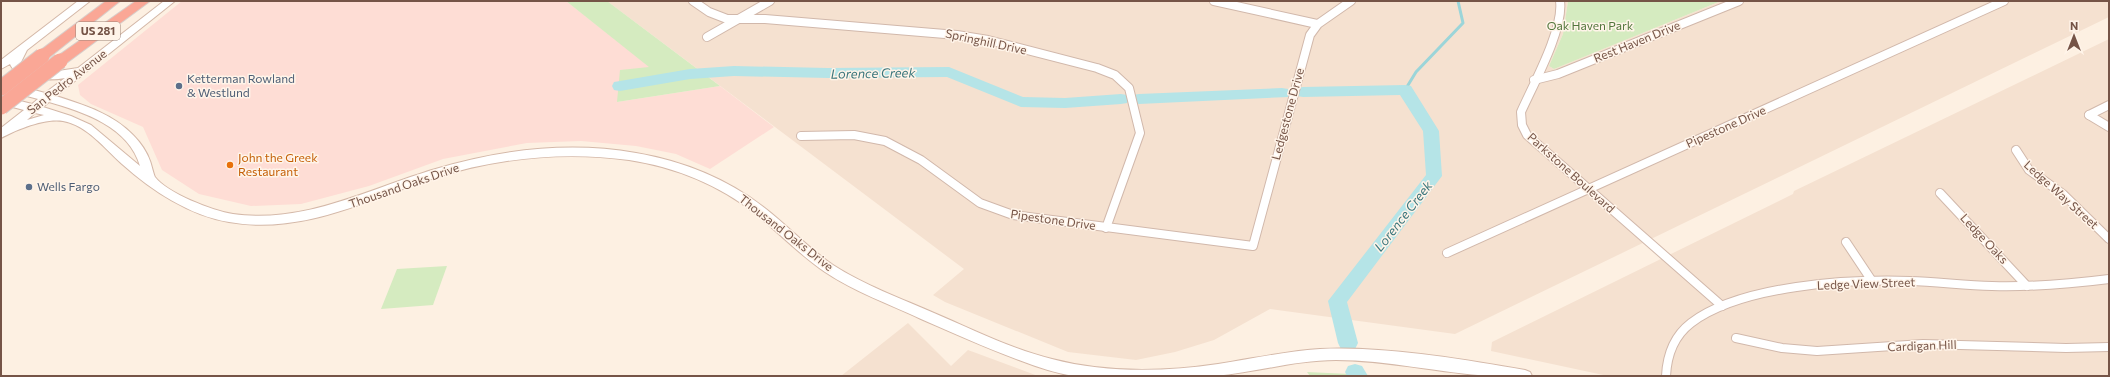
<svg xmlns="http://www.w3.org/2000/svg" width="2110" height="377" viewBox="0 0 2110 377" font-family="Commissioner,sans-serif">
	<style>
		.residential { fill: #f5e1d0 }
		.commercial { fill: #feddd5 }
		.green { fill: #d5ebc0 }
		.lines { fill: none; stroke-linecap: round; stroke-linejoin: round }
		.stream { stroke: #9bd5d9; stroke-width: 3 }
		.river { fill: #b5e4e7; fill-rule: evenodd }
		.minor-casing { stroke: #d1b8ab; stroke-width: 10 }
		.secondary-casing { stroke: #d4b8a8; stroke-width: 2 }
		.motorway-casing { stroke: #d8cfcb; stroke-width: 2 }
		.minor { stroke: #fff; stroke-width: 8 }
		.secondary { fill: #fff; fill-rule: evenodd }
		.motorway { fill: #faa796; fill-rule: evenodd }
		.motorway-bridge-casing { stroke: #d8cfcb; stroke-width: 17; stroke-linecap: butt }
		.motorway-bridge { stroke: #faa796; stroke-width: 15 }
		.service-dot { fill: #5c6f8a; stroke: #fff4e9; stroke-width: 1.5 }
		.food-dot { fill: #e8710a; stroke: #fff4e9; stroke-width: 1.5 }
		.labels { text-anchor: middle; stroke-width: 3; stroke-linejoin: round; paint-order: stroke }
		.shield { fill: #fff4e9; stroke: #9e8478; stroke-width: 1 }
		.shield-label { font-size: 11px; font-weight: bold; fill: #755447 }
		.park-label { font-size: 12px; fill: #52763c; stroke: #fff4e9 }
		.street-label { font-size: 12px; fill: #755447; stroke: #fff4e9 }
		.service-label { font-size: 12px; fill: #4e5e75; stroke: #fff4e9; text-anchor: start }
		.food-label { font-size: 12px; fill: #c56008; stroke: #fff4e9; text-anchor: start }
		.water-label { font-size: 13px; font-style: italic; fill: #3a767c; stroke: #fff4e9 }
	</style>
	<rect width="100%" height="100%" fill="#fdf0e2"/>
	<!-- residential -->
	<g class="residential">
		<polygon points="607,1 1568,1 1563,34 1549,66 1554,69 1721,1 2109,1 2109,17 1455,334 1270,309 1214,340 1175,352 1136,360 1068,352 945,302 933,295 964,269"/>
		<polygon points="2109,39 2109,376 1608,376 1491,351 1492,342 1793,194 1794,191"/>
		<polygon points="908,323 951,366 968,350 1038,376 841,376"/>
	</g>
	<!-- commercial -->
	<polygon class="commercial" points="182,1 566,1 650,67 617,102 720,86 774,127 710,169 676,154 636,146 581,141 527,143 443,159 369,186 301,204 251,206 199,194 162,170 143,127 91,104 80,95 78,85"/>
	<!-- green -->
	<g class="green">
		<polygon points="566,1 607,1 720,86 617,102 620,70 649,67"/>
		<polygon points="1568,1 1721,1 1554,69 1549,66 1563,34"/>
		<polygon points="447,266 433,305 381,309 397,269"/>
		<polygon points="1307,372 1392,376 1310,376"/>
	</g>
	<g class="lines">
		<!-- stream -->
		<polyline class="stream" points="1405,90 1416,72 1463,23 1458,1"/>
		<!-- river -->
		<g class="river">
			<polygon points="734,66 828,68 949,67 1023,97 1065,98 1121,94 1127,95 1129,99 1127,103 1121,104 1065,108 1021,107 947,77 828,78 734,76 690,79 620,91 614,90 612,86 614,82 620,81 690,69"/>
			<polygon points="1405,85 1411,86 1439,131 1442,176 1347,302 1358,343 1355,349 1348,351 1341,349 1338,343 1328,301 1426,175 1423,131 1400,95 1303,97 1297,96 1295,92 1297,88 1303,87"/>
			<polygon points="1282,88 1288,89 1290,93 1288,97 1139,104 1133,103 1131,99 1133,95 1139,94"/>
			<polygon points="1355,364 1362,366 1368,376 1347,376 1345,372 1348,366"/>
		</g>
		<defs>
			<g id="minor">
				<polyline points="693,1 709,12 727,19 765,19 957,35 988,40 1097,68 1115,75 1129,88 1140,133 1106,228"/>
				<polyline points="1214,1 1317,24"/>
				<path d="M1560,1C1564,29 1533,85 1521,112L1522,125L1527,135L1722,306"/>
				<polyline points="707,37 770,1"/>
				<polyline points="1534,80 1558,74 1739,1"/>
				<polyline points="2089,115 2109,127"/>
				<polyline points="2089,115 2109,105"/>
				<polyline points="801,136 854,135 885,141 921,160 980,203 1013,215 1253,246 1310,35 1318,24 1351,1"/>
				<polyline points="2016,150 2029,170 2063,194 2109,239"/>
				<polyline points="1940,193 2027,286"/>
				<polyline points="1846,242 1872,281"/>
				<polyline points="1447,253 2004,1"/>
				<polyline points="1736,338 1782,348 1817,351 1923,344 2066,348 2109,347"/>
				<path d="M1666,376C1667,356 1674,336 1691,323C1741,285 1849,279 1910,281C1937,282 1964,285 1992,286C2031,287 2070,284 2109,279"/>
			</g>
			<path id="secondary" d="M78,1H90L27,50L20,64L33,70L45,73L78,68L164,1H175L56,96C84,105 113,114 133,135C140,142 147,152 150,161C151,163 154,176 155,177C167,193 213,211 233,214C304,224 366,190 432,170C498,150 568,141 636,153C683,161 728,179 766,209C789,227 809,249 833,265C864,285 900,298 934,313C972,329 1011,349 1052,359C1105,373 1164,372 1218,364C1252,359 1285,351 1320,349C1385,346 1461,359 1525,370L1530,372L1532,376C1518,376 1504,377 1491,376C1439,373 1388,360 1336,360C1294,360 1255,373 1214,376C1192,377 1170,376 1148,376C1124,376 1098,377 1074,376C1055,373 1037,367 1019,360C986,348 953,333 921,319C889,304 855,292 825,272C800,255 779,233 756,214C719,185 675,167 629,160C564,151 497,158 434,178C367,200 302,235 229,222C190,216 151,190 122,164C105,149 87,125 63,121C44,118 16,130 1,138V128L24,110L1,104V96L32,104L38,99L12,92L10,89L12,86L16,85L45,93L65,78C51,81 16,80 10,64L1,69V60ZM49,102C84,112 129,127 140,166L91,125L71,116L43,107ZM35,113L44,115L27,120Z"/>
			<g id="motorway">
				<polygon points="106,1 120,1 47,59 37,59 35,56 37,53"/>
				<polygon points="136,1 150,1 65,64 55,64 53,61 55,58"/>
			</g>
		</defs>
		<!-- minor casing -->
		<use href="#minor" class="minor-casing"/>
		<!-- secondary casing -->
		<use href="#secondary" class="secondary-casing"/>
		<!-- motorway casing -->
		<use href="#motorway" class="motorway-casing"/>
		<!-- minor -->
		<use href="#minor" class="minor"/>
		<!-- secondary -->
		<use href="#secondary" class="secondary"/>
		<!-- motorway -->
		<use href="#motorway" class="motorway"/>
		<defs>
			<g id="motorway-bridge">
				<polyline points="1,88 42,56"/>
				<polyline points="1,107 60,61"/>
			</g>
		</defs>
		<!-- motorway-bridge casing -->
		<use href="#motorway-bridge" class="motorway-bridge-casing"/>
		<!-- motorway-bridge -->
		<use href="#motorway-bridge" class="motorway-bridge"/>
	</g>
	<!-- markers -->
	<g class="service-dot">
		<circle cx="179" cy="86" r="4"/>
		<circle cx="29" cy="187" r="4"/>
	</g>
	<circle class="food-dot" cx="230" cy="165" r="4"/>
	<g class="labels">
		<!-- shield labels -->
		<rect class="shield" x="76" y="22" width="44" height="18" rx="3"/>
		<g class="shield-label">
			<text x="98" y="35">US 281</text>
		</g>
		<!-- park labels -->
		<g class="park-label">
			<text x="1590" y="30">Oak Haven Park</text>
		</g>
		<!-- street labels -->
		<g class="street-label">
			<text transform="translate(986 42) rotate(12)" y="4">Springhill Drive</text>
			<text transform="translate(1637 42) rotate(-22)" y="4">Rest Haven Drive</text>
			<text transform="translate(67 82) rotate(-38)" y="4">San Pedro Avenue</text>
			<text transform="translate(1288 114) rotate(-75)" y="4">Ledgestone Drive</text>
			<text transform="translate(1726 127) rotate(-24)" y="4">Pipestone Drive</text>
			<text transform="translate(1571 173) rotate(42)" y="4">Parkstone Boulevard</text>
			<text transform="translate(404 186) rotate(-19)" y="4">Thousand Oaks Drive</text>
			<text transform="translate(2061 195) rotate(42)" y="4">Ledge Way Street</text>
			<text transform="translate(1053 220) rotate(8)" y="4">Pipestone Drive</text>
			<text transform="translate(786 233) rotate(38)" y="4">Thousand Oaks Drive</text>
			<text transform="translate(1984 239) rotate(47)" y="4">Ledge Oaks</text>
			<text transform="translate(1866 284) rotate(-2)" y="4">Ledge View Street</text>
			<text transform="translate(1922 346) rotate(-2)" y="4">Cardigan Hill</text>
		</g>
		<!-- service labels -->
		<g class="service-label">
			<text x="187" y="83">Ketterman Rowland<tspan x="187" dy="14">&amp; Westlund</tspan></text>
			<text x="37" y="191">Wells Fargo</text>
		</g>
		<!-- food labels -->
		<g class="food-label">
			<text x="238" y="162">John the Greek<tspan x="238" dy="14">Restaurant</tspan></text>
		</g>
		<!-- water labels -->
		<g class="water-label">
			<text transform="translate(873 73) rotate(-1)" y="5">Lorence Creek</text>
			<text transform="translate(1403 216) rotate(-52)" y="5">Lorence Creek</text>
		</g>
	</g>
	<!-- border -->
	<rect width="2110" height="377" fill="none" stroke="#755447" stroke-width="4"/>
	<!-- north arrow -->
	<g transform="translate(2074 36)" stroke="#fff4e9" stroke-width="3" paint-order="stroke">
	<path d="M0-3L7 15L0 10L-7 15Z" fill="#755447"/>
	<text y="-6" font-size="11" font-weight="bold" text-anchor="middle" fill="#755447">N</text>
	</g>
</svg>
